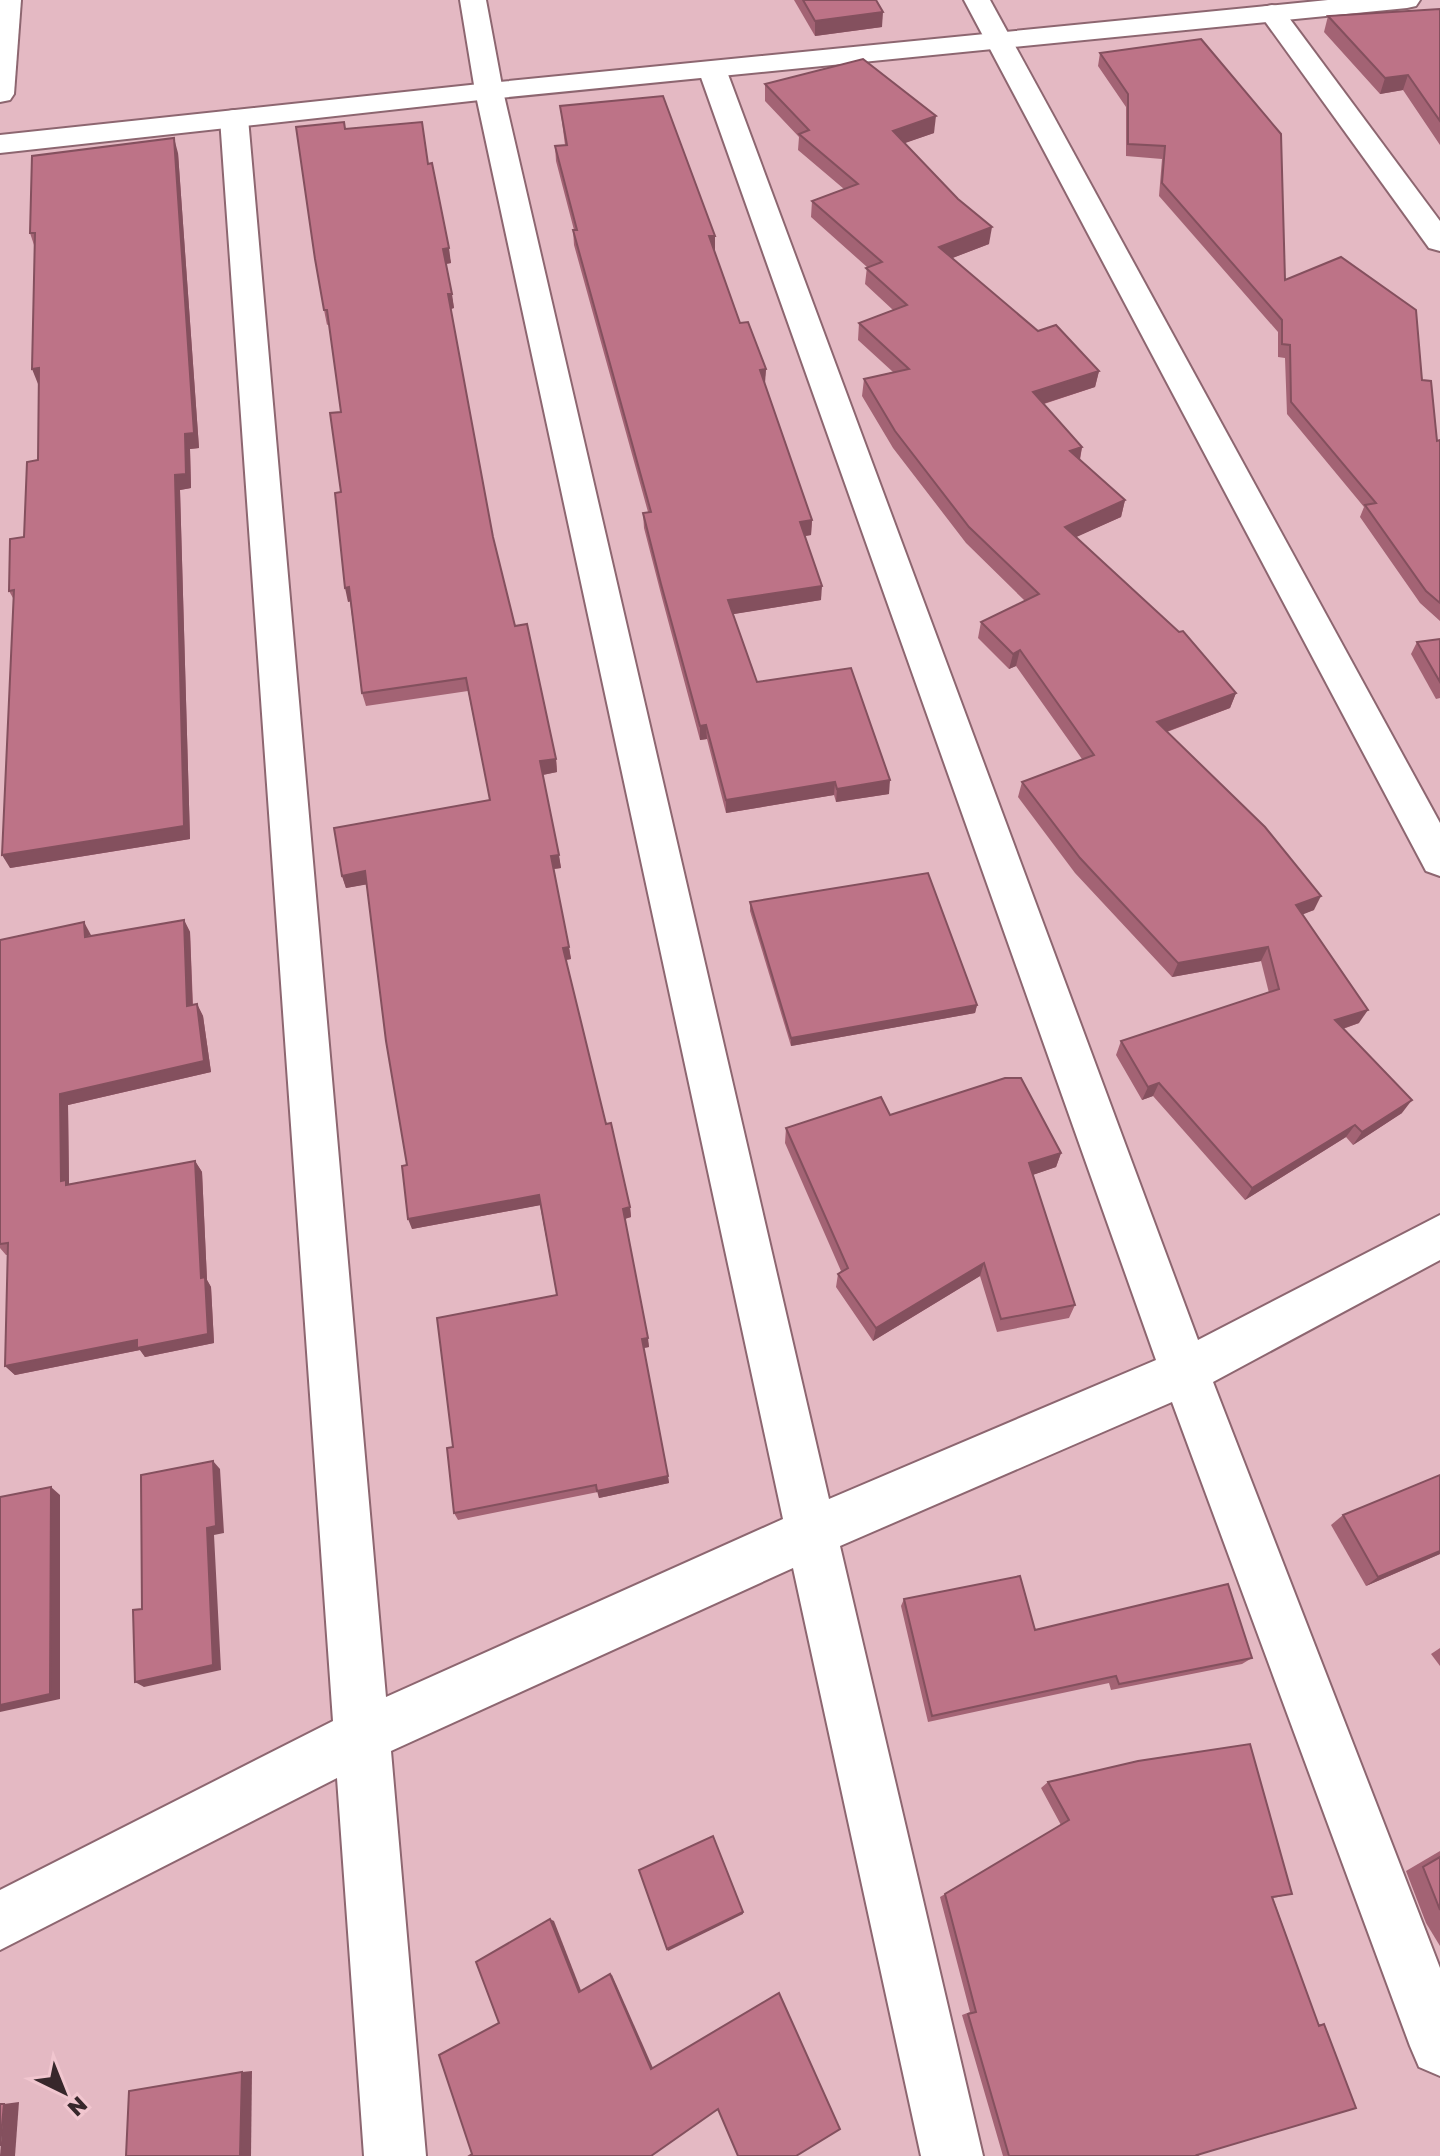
<svg xmlns="http://www.w3.org/2000/svg" width="1440" height="2156" viewBox="0 0 1440 2156" font-family="'Golos Text',sans-serif">
	<style>
		.lines { fill: none; stroke-linecap: round; stroke-linejoin: round }
		.street-casing { stroke: #8d6670; stroke-width: 4 }
		.secondary-casing { stroke: #8d6670; stroke-width: 4 }
		.street { fill: #fff; fill-rule: evenodd }
		.secondary { fill: #fff; fill-rule: evenodd }
		.wall { fill: #a36374 }
		.shaded-wall { fill: #84505e }
		.building { fill: #bd7387; stroke: #84505e; stroke-width: 2 }
	</style>
	<rect width="100%" height="100%" fill="#e4b9c3"/>
	<g class="lines">
		<defs>
			<g id="street">
				<polygon points="0,0 21,0 14,94 10,100 0,102"/>
				<polygon points="460,0 486,0 503,91 829,1499 1156,1360 698,69 702,63 722,63 726,69 1198,1340 1440,1215 1440,1260 1213,1382 1440,1968 1440,2076 1419,2067 1410,2046 1172,1402 840,1546 983,2156 921,2156 793,1568 391,1751 426,2156 364,2156 337,1778 0,1950 0,1890 333,1721 220,118 224,112 234,110 244,112 248,118 386,1697 783,1519 475,91"/>
				<polygon points="964,0 990,0 1440,823 1440,876 1426,871"/>
				<polygon points="1272,5 1281,7 1440,221 1440,251 1429,248 1259,13 1263,7"/>
			</g>
			<polygon id="secondary" points="1328,0 1420,0 1416,6 1407,8 489,99 0,153 0,135 489,83"/>
		</defs>
		<!-- street casing -->
		<use href="#street" class="street-casing"/>
		<!-- secondary casing -->
		<use href="#secondary" class="secondary-casing"/>
		<!-- street -->
		<use href="#street" class="street"/>
		<!-- secondary -->
		<use href="#secondary" class="secondary"/>
	</g>
	<!-- wall -->
	<g class="wall">
		<polygon points="794,0 876,0 882,27 815,36"/>
		<polygon points="1440,9 1440,145 1403,90 1380,94 1324,32 1328,16"/>
		<polygon points="1100,53 1285,280 1422,380 1437,441 1440,440 1440,621 1420,603 1360,517 1364,507 1287,414 1285,358 1278,357 1278,332 1159,196 1162,159 1126,156 1126,107 1098,66"/>
		<polygon points="765,84 934,133 904,143 989,244 952,258 1038,331 1099,371 1095,387 1044,404 1082,447 1080,460 1125,500 1121,517 1075,537 1236,693 1230,708 1167,732 1314,910 1302,914 1359,1023 1343,1029 1402,1113 1353,1145 1346,1137 1245,1200 1153,1096 1142,1100 1116,1055 1121,1041 1269,993 1261,961 1172,977 1075,873 1018,797 1022,782 1082,759 1016,666 1009,669 978,638 981,622 1025,601 966,543 893,448 862,396 864,379 893,372 858,340 859,323 893,310 865,284 867,267 811,217 812,201 844,189 798,150 799,137 765,101"/>
		<polygon points="560,106 715,236 714,251 740,323 766,369 764,384 812,520 811,535 805,536 821,600 733,614 757,682 889,794 836,802 834,795 726,813 707,739 700,740 662,598 644,528 643,513 648,512 574,245 573,230 574,230 556,161 555,146 565,145"/>
		<polygon points="345,129 428,164 451,263 446,264 454,308 451,309 493,537 515,626 556,759 557,772 543,775 561,868 554,869 571,959 566,960 606,1124 630,1207 631,1217 625,1219 649,1347 644,1348 669,1483 599,1498 598,1492 458,1520 454,1513 453,1447 557,1295 540,1205 412,1229 407,1165 367,884 346,888 342,876 490,800 468,691 366,706 362,693 350,601 348,602 341,492 341,412 329,324 327,325 324,310"/>
		<polygon points="178,153 199,448 190,449 191,488 180,490 190,839 10,868 13,598 9,591 24,537 38,460 39,384 34,245 30,233"/>
		<polygon points="1440,639 1440,698 1436,699 1411,654 1417,642"/>
		<polygon points="750,902 977,1005 975,1013 791,1046 750,911"/>
		<polygon points="184,920 190,932 193,1005 197,1004 203,1016 211,1072 68,1105 69,1184 195,1161 202,1172 207,1280 211,1287 214,1343 145,1357 140,1350 15,1375 5,1366 8,1255 6,1255 0,1248 0,940 91,936"/>
		<polygon points="890,1115 1061,1153 1056,1167 1032,1175 1075,1305 1069,1318 997,1332 980,1276 873,1341 836,1287 838,1274 841,1271 785,1143 786,1128"/>
		<polygon points="1440,1475 1440,1554 1366,1586 1331,1525 1343,1515"/>
		<polygon points="904,1599 1035,1630 1252,1658 1242,1664 1111,1690 1109,1683 928,1722 901,1606"/>
		<polygon points="1440,1648 1440,1666 1431,1654"/>
		<polygon points="1048,1782 1292,1894 1273,1898 1318,2024 1324,2024 1197,2155 1198,2156 1003,2156 962,2015 970,2012 940,1897 1061,1825 1041,1788"/>
		<polygon points="1440,1851 1440,1946 1426,1923 1406,1871"/>
	</g>
	<!-- shaded-wall -->
	<g class="shaded-wall">
		<polygon points="883,12 882,27 815,36 815,21"/>
		<polygon points="1408,75 1403,90 1380,94 1385,78"/>
		<polygon points="936,116 934,133 891,148 893,131"/>
		<polygon points="174,138 178,153 199,448 190,449 191,488 180,490 190,839 10,868 2,855 175,475"/>
		<polygon points="992,227 989,244 937,264 939,247"/>
		<rect x="709" y="236" width="6" height="15"/>
		<polygon points="449,248 451,263 445,264 443,249"/>
		<polygon points="448,294 452,294 454,308 450,309"/>
		<polygon points="39,368 45,383 38,384 32,369"/>
		<polygon points="766,369 765,384 759,385 760,370"/>
		<polygon points="1099,371 1095,387 1030,408 1033,392"/>
		<polygon points="1082,447 1079,463 1070,451"/>
		<polygon points="1125,500 1121,517 1061,544 1065,527"/>
		<polygon points="812,520 811,535 799,537 800,522"/>
		<polygon points="822,586 821,600 728,615 728,600"/>
		<polygon points="349,587 352,601 348,602 345,588"/>
		<polygon points="1020,650 1016,666 1009,669 1013,654"/>
		<polygon points="1236,693 1230,708 1152,737 1157,722"/>
		<polygon points="706,725 707,739 700,740 700,726"/>
		<polygon points="556,759 557,772 542,775 540,761"/>
		<polygon points="890,780 889,794 836,802 837,789"/>
		<polygon points="835,782 834,795 726,813 726,800"/>
		<polygon points="559,855 561,868 553,869 551,856"/>
		<polygon points="365,871 369,884 346,888 342,876"/>
		<polygon points="1321,896 1314,910 1289,920 1296,905"/>
		<polygon points="184,920 190,932 193,1018 187,1006"/>
		<polygon points="84,922 91,935 85,937"/>
		<polygon points="569,947 571,959 565,960 563,948"/>
		<polygon points="1268,947 1261,961 1172,977 1178,963"/>
		<polygon points="197,1004 203,1016 211,1072 68,1105 69,1184 74,1190 61,1181 60,1094"/>
		<polygon points="977,1005 975,1013 791,1046 791,1038"/>
		<polygon points="1368,1010 1359,1023 1327,1034 1335,1020"/>
		<polygon points="1159,1083 1153,1096 1142,1100 1148,1087"/>
		<polygon points="1412,1100 1402,1113 1353,1145 1362,1132"/>
		<polygon points="1355,1125 1346,1137 1245,1200 1252,1188"/>
		<polygon points="1061,1153 1056,1167 1024,1178 1029,1163"/>
		<polygon points="195,1161 202,1172 207,1280 211,1287 214,1343 145,1357 140,1350 15,1375 5,1366 137,1340 201,1278"/>
		<polygon points="539,1195 541,1205 412,1229 408,1219"/>
		<polygon points="630,1207 631,1217 624,1219 623,1209"/>
		<polygon points="984,1263 980,1276 873,1341 876,1328"/>
		<polygon points="648,1338 649,1347 643,1348 642,1339"/>
		<polygon points="213,1461 220,1469 224,1533 214,1535 221,1670 144,1687 135,1682 207,1528"/>
		<polygon points="668,1476 669,1483 599,1498 597,1491"/>
		<polygon points="51,1487 60,1495 60,1699 0,1712 0,1705"/>
		<polygon points="1440,1551 1440,1554 1366,1586 1378,1577"/>
		<polygon points="743,1912 743,1914 668,1951 667,1949"/>
		<polygon points="550,1919 554,1921 582,1993 579,1992"/>
		<polygon points="610,1974 612,1975 653,2068 651,2069"/>
		<polygon points="252,2071 251,2156 240,2156 242,2072"/>
		<polygon points="19,2102 15,2156 0,2156 4,2104"/>
	</g>
	<!-- building -->
	<g class="building">
		<polygon points="803,0 876,0 883,12 815,21"/>
		<polygon points="1440,9 1440,121 1408,75 1385,78 1328,16"/>
		<polygon points="1201,39 1281,134 1285,280 1341,257 1416,310 1422,380 1431,381 1437,441 1440,440 1440,603 1426,591 1365,505 1376,503 1291,402 1290,345 1282,344 1282,320 1162,183 1165,146 1128,144 1128,94 1100,53"/>
		<polygon points="863,59 936,116 893,131 958,199 992,227 939,247 1038,331 1056,325 1099,371 1033,392 1082,447 1070,451 1125,500 1065,527 1179,632 1183,631 1236,693 1157,722 1265,827 1321,896 1296,905 1368,1010 1335,1020 1412,1100 1362,1132 1355,1125 1252,1188 1159,1083 1148,1087 1121,1041 1279,989 1268,947 1178,963 1080,858 1022,782 1094,755 1020,650 1013,654 981,622 1039,594 969,527 895,431 864,379 909,369 859,323 907,305 866,268 882,262 812,201 858,184 799,134 809,130 765,84"/>
		<polygon points="663,96 715,236 709,236 740,323 748,322 766,369 760,370 812,520 800,522 822,586 728,600 757,682 851,668 890,780 837,789 835,782 726,800 706,725 700,726 661,584 643,513 651,512 573,230 577,230 555,146 567,145 560,106"/>
		<polygon points="344,122 345,129 422,122 428,164 432,163 449,248 443,249 452,294 448,294 493,537 515,626 527,624 556,759 540,761 559,855 551,856 569,947 563,948 606,1124 611,1123 630,1207 623,1209 648,1338 642,1339 668,1476 597,1491 596,1485 454,1513 447,1448 453,1447 437,1318 557,1295 539,1195 408,1219 402,1166 407,1165 386,1041 365,871 342,876 334,828 490,800 466,678 362,693 349,587 345,588 335,493 341,492 330,413 341,412 327,310 324,310 315,259 296,127"/>
		<polygon points="174,138 194,433 185,434 186,474 175,475 184,826 2,855 14,590 9,591 10,539 24,537 27,462 38,460 39,368 32,369 35,233 30,233 32,156"/>
		<polygon points="1440,639 1440,682 1417,642"/>
		<polygon points="928,873 977,1005 791,1038 750,902"/>
		<polygon points="184,920 187,1006 197,1004 204,1061 60,1094 61,1181 66,1180 66,1185 195,1161 201,1278 205,1277 208,1334 137,1348 137,1340 5,1366 8,1243 0,1244 0,940 84,922 85,937"/>
		<polygon points="1005,1078 1021,1078 1061,1153 1029,1163 1075,1305 1001,1319 984,1263 876,1328 838,1274 848,1268 786,1128 881,1097 890,1115"/>
		<polygon points="213,1461 216,1526 207,1528 213,1665 135,1682 133,1610 142,1609 141,1475"/>
		<polygon points="1440,1475 1440,1551 1378,1577 1343,1515"/>
		<polygon points="51,1487 50,1694 0,1705 0,1497"/>
		<polygon points="1020,1576 1035,1630 1228,1584 1252,1658 1119,1684 1116,1676 932,1716 904,1599"/>
		<polygon points="1250,1744 1292,1894 1272,1897 1319,2026 1324,2024 1356,2108 1197,2155 1198,2156 1009,2156 968,2014 976,2012 945,1894 1069,1820 1048,1782 1138,1761"/>
		<polygon points="713,1836 743,1912 667,1949 639,1870"/>
		<polygon points="1440,1857 1440,1910 1423,1867"/>
		<polygon points="550,1919 579,1992 610,1974 651,2069 779,1993 840,2129 796,2156 738,2156 718,2109 651,2156 469,2156 472,2154 439,2055 499,2023 476,1962"/>
		<polygon points="242,2072 240,2156 126,2156 129,2091"/>
		<polygon points="0,2104 4,2104 0,2146"/>
	</g>
	<!-- north arrow -->
	<g transform="translate(64 2092) rotate(137)" stroke="#f1c6cf" stroke-width="6" paint-order="stroke">
	<path d="M0-6L14 30L0 20L-14 30Z" fill="#37272b"/>
	<text y="-12" font-size="22" font-weight="bold" text-anchor="middle" fill="#37272b">N</text>
	</g>
</svg>
